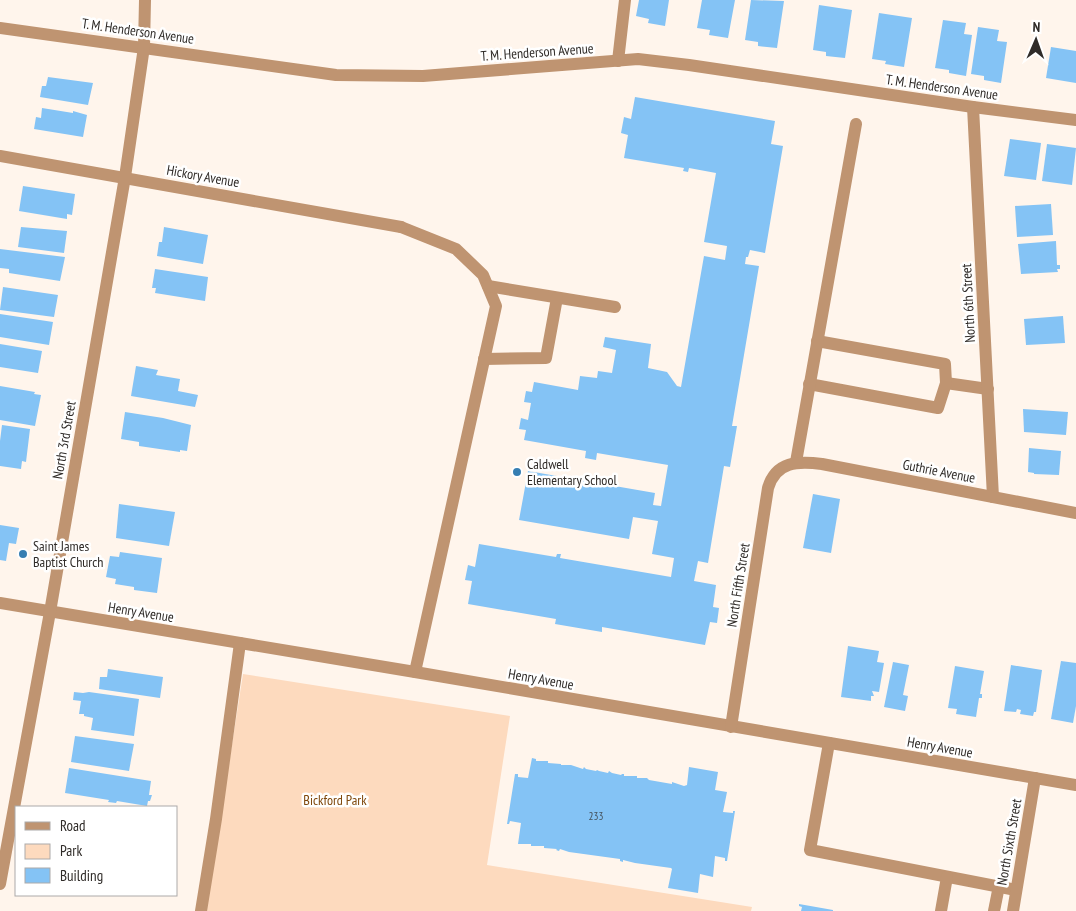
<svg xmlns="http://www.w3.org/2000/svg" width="1076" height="911" viewBox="0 0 1076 911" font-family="'PT Sans Narrow',sans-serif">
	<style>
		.green { fill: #fddabe }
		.building { fill: #84c3f5 }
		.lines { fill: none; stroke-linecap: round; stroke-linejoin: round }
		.service { stroke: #bf9471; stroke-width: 12 }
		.minor { stroke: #bf9471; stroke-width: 12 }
		.poi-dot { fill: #367eb2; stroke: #fff; stroke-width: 2 }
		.labels { text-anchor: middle; stroke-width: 5; stroke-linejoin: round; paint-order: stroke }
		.number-label { font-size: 11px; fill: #44515b }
		.street-label { font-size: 14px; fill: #2f2b28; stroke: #fff }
		.poi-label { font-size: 14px; fill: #2f2b28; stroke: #fff; text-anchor: start }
		.park-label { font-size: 14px; fill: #7f480c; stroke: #fff }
	</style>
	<rect width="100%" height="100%" fill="#fff5ec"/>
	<!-- green -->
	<polygon class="green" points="243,674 510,716 487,865 752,907 751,911 206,911"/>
	<!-- building -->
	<g class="building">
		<polygon points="639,0 669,0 665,26 648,23 649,19 636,16"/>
		<polygon points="702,0 735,0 728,38 709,35 710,30 697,28"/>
		<polygon points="751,0 784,1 777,48 758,46 758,42 745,40"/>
		<polygon points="819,5 852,10 845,58 826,56 826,52 813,50"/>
		<polygon points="879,13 912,18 904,67 885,64 886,61 872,59"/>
		<polygon points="943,20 966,23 964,34 972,35 966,76 949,73 949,70 935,68"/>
		<polygon points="978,27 999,30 997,41 1007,42 1001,83 984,80 984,76 971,74"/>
		<polygon points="1051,47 1076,51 1076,83 1046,78"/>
		<polygon points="48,77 93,83 88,105 40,97 42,86 46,86"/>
		<polygon points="635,97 775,121 771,144 783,146 765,253 750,250 748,257 746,257 745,264 759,266 732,426 737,426 730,467 724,466 708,563 698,561 694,581 716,585 713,607 719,608 717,623 710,622 705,645 602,627 602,632 555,624 556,619 468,604 472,581 465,580 468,565 475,567 479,544 556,557 557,554 561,554 560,558 671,577 674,558 652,554 658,521 633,517 629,539 519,520 528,471 655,493 653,505 661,506 668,465 597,453 596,460 585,458 586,451 524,440 526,430 519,429 521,418 528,420 531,403 524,402 526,391 532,392 534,382 578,390 580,376 597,378 598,371 612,373 616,350 603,347 605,337 651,344 648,368 667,372 677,386 681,387 704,256 725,260 727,246 704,242 716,173 689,168 688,172 683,171 684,168 624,158 628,135 621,133 624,117 631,119"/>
		<polygon points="42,108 73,113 73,111 87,115 83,137 34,129 36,117 41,118"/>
		<polygon points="1010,139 1041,143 1036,180 1004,176"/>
		<polygon points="1047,144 1076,148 1072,185 1042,181"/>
		<polygon points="23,186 75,194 72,215 67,214 67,219 19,211"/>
		<polygon points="1051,204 1053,235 1017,237 1015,206"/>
		<polygon points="21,227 67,231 64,253 18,247"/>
		<polygon points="164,227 208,235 203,264 157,256 159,242 162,242"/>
		<polygon points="1056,241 1057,265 1060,265 1060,269 1057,269 1058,272 1021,274 1018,244"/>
		<polygon points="0,249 65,257 60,281 9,273 9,269 0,268"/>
		<polygon points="155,269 208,277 205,301 155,293 156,288 152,288"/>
		<polygon points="3,287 58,295 54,317 0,310"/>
		<polygon points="0,314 53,322 49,345 0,337"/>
		<polygon points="1063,316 1065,343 1026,345 1024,319"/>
		<polygon points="0,344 42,351 38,373 0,367"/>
		<polygon points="136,366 158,370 156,375 180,379 178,391 198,395 195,407 131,396"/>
		<polygon points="0,386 35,392 34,394 41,395 35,426 0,420"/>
		<polygon points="1023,409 1068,412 1066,435 1024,432"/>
		<polygon points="125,412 163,418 191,425 187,451 180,450 180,452 139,446 139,442 121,439"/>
		<polygon points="2,425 30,429 26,462 22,461 21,469 0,466 0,441"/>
		<polygon points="1029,448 1061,451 1059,475 1034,474 1034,473 1028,472"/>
		<polygon points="813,494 840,499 831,553 803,548"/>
		<polygon points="119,504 175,512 169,546 116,538"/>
		<polygon points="0,525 19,528 16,544 9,543 6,561 0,560"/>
		<polygon points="120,552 162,558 157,593 134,590 134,587 115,584 116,579 106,577 110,556 119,557"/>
		<polygon points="848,646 879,651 877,662 884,663 879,692 872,691 874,696 871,696 871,701 841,697"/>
		<polygon points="1061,661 1076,663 1076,706 1073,723 1051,719"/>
		<polygon points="893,662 909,665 903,695 908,696 905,711 884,707"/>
		<polygon points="1011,665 1042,670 1036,712 1034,712 1033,716 1020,714 1021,710 1017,709 1016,712 1004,711"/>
		<polygon points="955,666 984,671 980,694 982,694 982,698 979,698 976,717 956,714 957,709 948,708"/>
		<polygon points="108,669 163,677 160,698 99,689 100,677 107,677"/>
		<polygon points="74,692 83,693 89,692 139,699 134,736 91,730 93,718 84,716 84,714 79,714 81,701 73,700"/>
		<polygon points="75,736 134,744 129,771 71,762"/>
		<polygon points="532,758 536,759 536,761 548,761 548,763 561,764 561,765 571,765 583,769 584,767 586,769 596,771 597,770 599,771 608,773 609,771 612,773 621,775 622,774 624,774 624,776 637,776 637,778 647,778 649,780 672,784 672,782 684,786 687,785 689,767 718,772 715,790 727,792 723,812 733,813 733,811 735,811 727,861 725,861 725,858 715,856 713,877 700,874 698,893 668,888 672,869 671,868 635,863 623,860 623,862 620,861 620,859 569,852 560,849 559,851 556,850 557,849 544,848 544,846 531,846 531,844 518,844 521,823 510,821 509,824 507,824 515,774 518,774 518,777 528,778"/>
		<polygon points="69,768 151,781 149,795 152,795 150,801 148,801 147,806 117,801 116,803 108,802 109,800 65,793"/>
		<polygon points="799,904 833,910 833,911 801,911 802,907 799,906"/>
	</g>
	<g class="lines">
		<!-- service -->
		<g class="service">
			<polyline points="401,227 456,249 483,275 496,306 415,672"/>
			<polyline points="488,286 615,307"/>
			<polyline points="484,359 546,358 557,298"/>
			<polyline points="946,383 988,389"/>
			<polyline points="809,384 938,408 946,383 945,364 817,341"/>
			<polyline points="796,462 856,124"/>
			<polyline points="829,743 810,850 1016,890"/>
			<polyline points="201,911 216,819 240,643"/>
			<polyline points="941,911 947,877"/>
			<polyline points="994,911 999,886"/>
		</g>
		<!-- minor -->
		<g class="minor">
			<polyline points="0,28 336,75 423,76 638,59 689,65 973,107 1076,120"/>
			<polyline points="618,61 625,0"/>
			<polyline points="973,107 993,497"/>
			<polyline points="0,156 401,227"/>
			<polyline points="0,603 415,672 1076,785"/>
			<path d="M731,727L768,488C776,461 798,461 822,464L1076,513"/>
			<polyline points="0,884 50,612 125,177 144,47 145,0"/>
			<polyline points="1013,911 1035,778"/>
		</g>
	</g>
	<!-- markers -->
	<g class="poi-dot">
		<circle cx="517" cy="472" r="5"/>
		<circle cx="23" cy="554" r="5"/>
	</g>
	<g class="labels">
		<!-- number labels -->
		<g class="number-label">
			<text x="596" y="820">233</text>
		</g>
		<!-- street labels -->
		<g class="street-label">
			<text transform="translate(138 31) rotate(8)" y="5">T. M. Henderson Avenue</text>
			<text transform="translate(537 52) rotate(-4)" y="5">T. M. Henderson Avenue</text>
			<text transform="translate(942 87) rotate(8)" y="5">T. M. Henderson Avenue</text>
			<text transform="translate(203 176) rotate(10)" y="5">Hickory Avenue</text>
			<text transform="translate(968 303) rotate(-93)" y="5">North 6th Street</text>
			<text transform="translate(64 440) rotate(-80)" y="5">North 3rd Street</text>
			<text transform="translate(939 471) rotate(11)" y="5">Guthrie Avenue</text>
			<text transform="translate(738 585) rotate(-81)" y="5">North Fifth Street</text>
			<text transform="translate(141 612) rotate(9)" y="5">Henry Avenue</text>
			<text transform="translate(541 679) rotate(10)" y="5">Henry Avenue</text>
			<text transform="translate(940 747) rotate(10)" y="5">Henry Avenue</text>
			<text transform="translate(1009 842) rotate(-80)" y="5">North Sixth Street</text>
		</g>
		<!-- poi labels -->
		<g class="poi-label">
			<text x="527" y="469">Caldwell<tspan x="527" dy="16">Elementary School</tspan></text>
			<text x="33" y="551">Saint James<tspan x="33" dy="16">Baptist Church</tspan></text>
		</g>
		<!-- park labels -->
		<g class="park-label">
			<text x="335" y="805">Bickford Park</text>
		</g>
	</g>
	<!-- legend -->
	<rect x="15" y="806" width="162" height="90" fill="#ffffff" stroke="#acaaa9"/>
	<rect x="25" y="822" width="25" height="8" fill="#bf9471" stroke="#acaaa9"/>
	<text x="60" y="831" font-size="15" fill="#2f2b28">Road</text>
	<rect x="25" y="844" width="25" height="15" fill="#fddabe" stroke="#acaaa9"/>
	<text x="60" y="856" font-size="15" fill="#2f2b28">Park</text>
	<rect x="25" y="868" width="25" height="15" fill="#84c3f5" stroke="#acaaa9"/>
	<text x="60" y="881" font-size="15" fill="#2f2b28">Building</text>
	<!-- north arrow -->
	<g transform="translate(1036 40) rotate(2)" stroke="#ffffff" stroke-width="4" paint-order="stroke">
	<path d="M0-4L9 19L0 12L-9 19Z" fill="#2f2b28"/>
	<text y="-8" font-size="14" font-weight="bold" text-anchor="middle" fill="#2f2b28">N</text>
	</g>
</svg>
